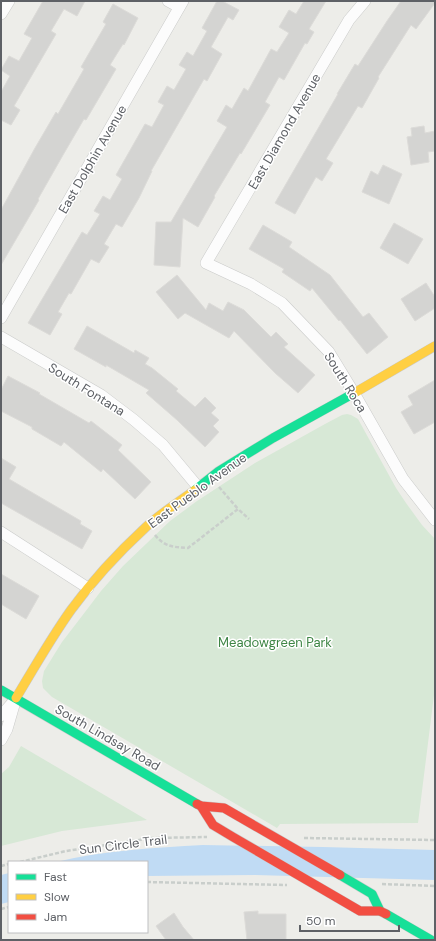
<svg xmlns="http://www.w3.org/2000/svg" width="436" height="941" viewBox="0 0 436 941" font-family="'DM Sans',sans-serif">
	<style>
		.green { fill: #d7e8d6 }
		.water { fill: #c0dbf4 }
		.building { fill: #d4d4d2; stroke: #dcdbd8 }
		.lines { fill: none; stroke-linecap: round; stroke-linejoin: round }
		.street-casing { stroke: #cacbca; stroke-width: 12 }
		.fast-casing { stroke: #c9c9c9; stroke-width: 10 }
		.slow-casing { stroke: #c9c9c9; stroke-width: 10 }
		.jam-casing { stroke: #c9c9c9; stroke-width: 10 }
		.path { stroke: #c9cecb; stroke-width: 2.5; stroke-dasharray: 4 2; stroke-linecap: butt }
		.street { stroke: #fcfcfc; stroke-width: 11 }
		.fast { stroke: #16e098; stroke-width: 9 }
		.slow { stroke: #ffcf43; stroke-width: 9 }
		.jam { stroke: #f24e42; stroke-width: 9 }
		.labels { text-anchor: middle; stroke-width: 3; stroke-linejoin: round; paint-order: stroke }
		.street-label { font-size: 13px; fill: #5e6166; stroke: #fff }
		.park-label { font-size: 13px; fill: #3e8545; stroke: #fff }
	</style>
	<rect width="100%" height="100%" fill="#edede9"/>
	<!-- green -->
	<g class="green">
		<polygon points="347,414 351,415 358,419 396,488 406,503 422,525 435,539 435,687 418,823 280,824 277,828 52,697 43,688 42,681 44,671 62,642 82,616 101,591 123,566 170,521 197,501 255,463 325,424 342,415"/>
		<polygon points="21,746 147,820 62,831 1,846 1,774 9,767"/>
	</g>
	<!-- water -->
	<g class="water">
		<path d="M203,845L323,847L435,850V880L255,875L147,876V862H56C104,850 154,848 203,845Z"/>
		<polygon points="9,873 9,902 1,904 1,875"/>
	</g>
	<!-- building -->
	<g class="building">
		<polygon points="43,1 85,1 77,16 64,9 51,31 56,34 14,106 20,110 11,125 1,120 1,92 10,76 1,70 9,56 19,61 32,38 24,34"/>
		<polygon points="217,1 222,1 239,10 233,20 228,17 211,47 222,54 207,81 204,79 151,171 152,171 139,198 122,227 116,224 104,244 109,247 99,263 91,259 71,294 69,293 58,312 62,314 50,335 28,323 82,232 87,235 100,214 94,211 103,196 110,200 122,179 116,175 145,124 152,127 164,105 158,102 167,86 174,90 186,69 179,65 187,52 193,56 207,31 202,28"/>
		<polygon points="304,1 326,1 309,29 314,32 307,44 305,43 284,80 279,77 265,102 270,105 241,154 240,153 214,196 215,197 198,227 183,218 180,267 154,265 156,222 171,222 227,127 217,121 226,105 232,109 244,88 248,91 271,49 277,52 289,33 279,27 289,10 296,14"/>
		<polygon points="401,1 435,1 435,3 416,29 411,25 378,77 379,78 362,108 358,106 326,159 333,163 322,181 316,177 295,214 275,203 338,94 337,94 355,64 358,66 387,21"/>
		<polygon points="113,4 138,18 124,45 123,44 110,65 116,69 86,120 84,119 63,155 38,199 39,200 1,265 1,210 35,148 56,112 58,114 84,69 81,67 106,24 103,22"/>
		<polygon points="424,126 425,133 435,131 435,151 428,152 429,162 411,165 407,137 412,136 411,128"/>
		<polygon points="383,165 402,174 389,204 362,192 371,171 378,175"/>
		<polygon points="394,223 423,239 408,264 380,248"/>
		<polygon points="263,225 292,242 289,247 330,275 363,317 369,313 388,337 367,354 340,320 339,321 312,288 310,291 282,272 284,269 249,249"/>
		<polygon points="177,275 206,310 209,303 223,311 228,302 244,310 271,337 276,332 288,344 284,347 315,375 298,393 275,373 234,331 229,338 185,313 178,319 156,292"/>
		<polygon points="426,283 435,297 435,308 415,321 401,299"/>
		<polygon points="87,326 134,353 135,350 149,358 145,364 152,368 178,389 176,391 195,407 205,397 216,408 211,413 219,420 213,426 219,432 205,447 177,420 146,393 149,390 106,365 106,367 74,349"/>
		<polygon points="8,376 40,393 39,394 89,423 91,421 122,445 118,450 151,482 135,499 103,469 101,472 64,442 61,446 32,429 32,427 1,411 1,390"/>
		<polygon points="435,380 435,422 414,434 401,412 413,405 408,396"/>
		<polygon points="1,458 16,467 9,479 81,521 80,524 92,531 82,549 1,503"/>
		<polygon points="1,574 39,596 26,619 1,604"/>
		<polygon points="258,911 258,914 286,914 286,940 247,940 244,912"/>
		<polygon points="174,913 183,927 194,940 166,940 156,926"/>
	</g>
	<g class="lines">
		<defs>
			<g id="street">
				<polyline points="168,1 179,7"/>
				<polyline points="365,1 349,20 206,263 251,284 282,303 329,352 354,393 403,479 435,520"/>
				<polyline points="1,14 9,1"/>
				<polyline points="1,318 183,1"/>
				<polyline points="1,337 101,395 134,420 163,445 198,487"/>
				<polyline points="1,532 88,588"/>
				<polyline points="1,716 13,702"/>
				<polyline points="1,740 7,729 16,698"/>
			</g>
			<g id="fast">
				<polyline points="195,490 219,471 273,438 356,392"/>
				<polyline points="1,690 197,804"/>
				<polyline points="340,875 372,894 380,911"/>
				<polyline points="386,914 431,940"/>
			</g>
			<g id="slow">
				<polyline points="356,392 435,346"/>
				<path d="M16,698C34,668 51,638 71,610C92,581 120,551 146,527C161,513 179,502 195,490"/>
			</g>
			<g id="jam">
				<polyline points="197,804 201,806 224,808 340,875"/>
				<polyline points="201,806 213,825 233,837 360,911 380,911 386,914"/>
			</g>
		</defs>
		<!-- street casing -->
		<use href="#street" class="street-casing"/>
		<!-- fast casing -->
		<use href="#fast" class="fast-casing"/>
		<!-- slow casing -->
		<use href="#slow" class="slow-casing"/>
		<!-- jam casing -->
		<use href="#jam" class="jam-casing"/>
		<!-- path -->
		<g class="path">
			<polyline points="219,487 238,509"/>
			<path d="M155,535C165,547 173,547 188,548L238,509L249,519"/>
			<polyline points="304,838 435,840"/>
			<polyline points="20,862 66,851 152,838 207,837"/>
			<polyline points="1,866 9,864"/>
			<polyline points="147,882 287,885"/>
			<polyline points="382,884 435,886"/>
			<polyline points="1,909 9,907"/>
		</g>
		<!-- street -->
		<use href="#street" class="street"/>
		<!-- fast -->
		<use href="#fast" class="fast"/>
		<!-- slow -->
		<use href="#slow" class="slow"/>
		<!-- jam -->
		<use href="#jam" class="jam"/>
	</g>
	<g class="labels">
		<!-- street labels -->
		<g class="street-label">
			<text transform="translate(284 131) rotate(-60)" y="5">East Diamond Avenue</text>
			<text transform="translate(92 159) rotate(-60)" y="5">East Dolphin Avenue</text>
			<text transform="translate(346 382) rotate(58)" y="5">South Roca</text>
			<text transform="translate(87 389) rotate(32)" y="5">South Fontana</text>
			<text transform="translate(197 490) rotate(-36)" y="5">East Pueblo Avenue</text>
			<text transform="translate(108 737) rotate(30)" y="5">South Lindsay Road</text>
			<text transform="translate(123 844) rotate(-7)" y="5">Sun Circle Trail</text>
		</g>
		<!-- park labels -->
		<g class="park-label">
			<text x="275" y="647">Meadowgreen Park</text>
		</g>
	</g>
	<!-- border -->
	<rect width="436" height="941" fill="none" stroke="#5e6166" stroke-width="4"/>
	<!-- legend -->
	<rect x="8" y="861" width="140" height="72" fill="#ffffff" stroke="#bfc0c2"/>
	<rect x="16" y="874" width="20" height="6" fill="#16e098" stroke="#bfc0c2"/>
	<text x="44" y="881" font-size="12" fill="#5e6166">Fast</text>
	<rect x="16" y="894" width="20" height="6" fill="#ffcf43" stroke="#bfc0c2"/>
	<text x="44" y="901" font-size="12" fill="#5e6166">Slow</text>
	<rect x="16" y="914" width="20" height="6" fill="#f24e42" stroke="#bfc0c2"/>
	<text x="44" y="921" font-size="12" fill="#5e6166">Jam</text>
	<!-- scale -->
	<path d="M300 925v6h99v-6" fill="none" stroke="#5e6166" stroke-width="2"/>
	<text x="306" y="925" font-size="12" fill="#5e6166" stroke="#ffffff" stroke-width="3" paint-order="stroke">50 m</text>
</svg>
